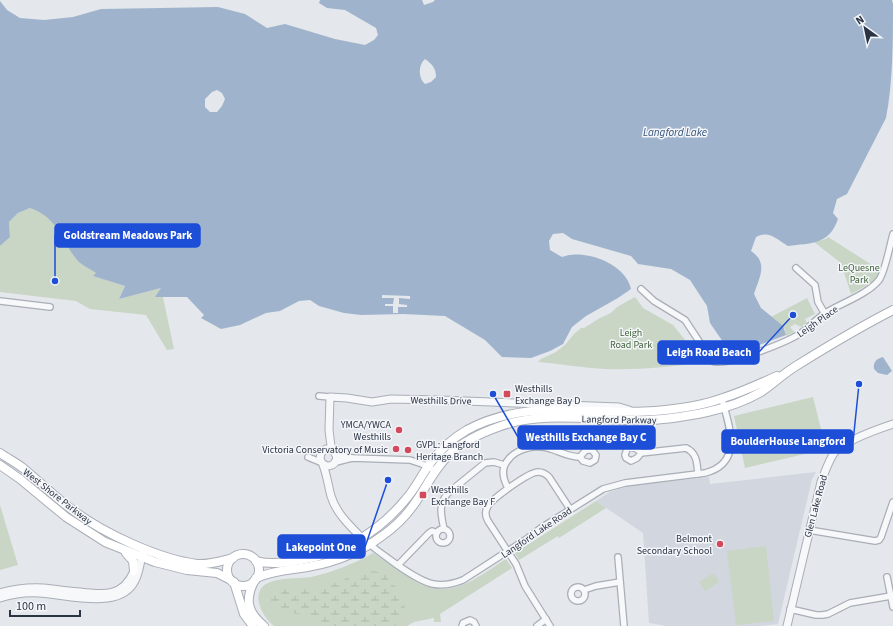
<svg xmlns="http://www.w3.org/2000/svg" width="893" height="626" viewBox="0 0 893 626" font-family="'Source Sans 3',sans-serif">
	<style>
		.built { fill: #d2d6de }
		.green { fill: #c9d6c5 }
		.wetland { fill: url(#wetland-marsh) }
		.water { fill: #9fb4cc; fill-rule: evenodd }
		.pier { fill: #e4e7ec }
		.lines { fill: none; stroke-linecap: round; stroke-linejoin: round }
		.minor-casing { stroke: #a9aeb7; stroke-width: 8 }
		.tertiary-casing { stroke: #a9aeb7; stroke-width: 9 }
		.secondary-casing { stroke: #a9aeb7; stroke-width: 10 }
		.minor { stroke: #f7f8fa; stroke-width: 5.5 }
		.tertiary { stroke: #f7f8fa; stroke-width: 7 }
		.secondary { stroke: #fff; stroke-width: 8 }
		.poi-dot { fill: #d1495b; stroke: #f4f6f9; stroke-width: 1.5 }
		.labels { text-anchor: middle; stroke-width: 3; stroke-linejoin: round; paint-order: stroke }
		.park-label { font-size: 10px; fill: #3f6138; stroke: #f4f6f9 }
		.street-label { font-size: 10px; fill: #2b3445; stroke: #f4f6f9 }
		.poi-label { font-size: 10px; fill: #2b3445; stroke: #f4f6f9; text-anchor: start }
		.water-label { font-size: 11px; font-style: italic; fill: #34527a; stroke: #f4f6f9 }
		.leader { fill: none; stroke: #1d4ed8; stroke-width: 1.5 }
		.callout-dot { fill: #1d4ed8; stroke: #f4f6f9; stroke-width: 1.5 }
		.callout { fill: #1d4ed8; stroke: #1d4ed8; stroke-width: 1.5 }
		.callout-label { font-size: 11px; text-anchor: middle; font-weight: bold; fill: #fff }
	</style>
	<defs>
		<pattern id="wetland-marsh" width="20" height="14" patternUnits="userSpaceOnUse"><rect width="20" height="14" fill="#c9d6c5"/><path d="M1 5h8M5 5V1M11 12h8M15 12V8" fill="none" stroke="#adb8ab"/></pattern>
	</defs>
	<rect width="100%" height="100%" fill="#e4e7ec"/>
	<!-- built -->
	<polygon class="built" points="816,472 812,479 778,624 760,626 667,626 649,623 643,533 596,501 610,492 628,486 709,477 710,484"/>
	<!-- green -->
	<g class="green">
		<polygon points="30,208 40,211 52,221 79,261 97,273 94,276 125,286 119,299 161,288 174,349 167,350 146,315 90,309 76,301 0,292 0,246 10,237 9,222 18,213"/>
		<polygon points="828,237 880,270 878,279 851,294 841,263 814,242 826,239"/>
		<path d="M635,297L643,308L673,325L694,351L698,363C668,367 637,370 606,369C583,368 561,364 538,362L541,359L556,352L565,345L574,334L581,328H584L600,318L611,313L617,307Z"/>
		<polygon points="807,298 815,314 805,319 807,323 801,327 795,324 790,327 794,332 786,336 785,329 771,317"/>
		<polygon points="813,397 826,449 745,468 734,416"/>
		<polygon points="596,501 606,508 559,538 558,536 519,560 515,553"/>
		<polygon points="0,505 18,565 0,570"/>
		<polygon points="766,546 774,621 736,625 727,551"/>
		<path d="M373,553L418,583C454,600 477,577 506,559L512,568L440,614L441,622H434V618L414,622L407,626H274C262,617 249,592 268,583C281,577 297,579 311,577C333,572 354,564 373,553Z"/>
		<polygon points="714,573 719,582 705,591 699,582"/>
	</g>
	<!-- wetland -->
	<polygon class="wetland" points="366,570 383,573 396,587 403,598 406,614 400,622 393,626 335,626 308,617 278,609 270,602 273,593 283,589 301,590 331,585"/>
	<!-- water -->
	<g class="water">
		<path d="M320,0H422L424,5L433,2L435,0H892L893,4C893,40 893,83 886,118L847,194L837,199L833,213L838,219C829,245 811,243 788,246C776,239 769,230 756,237L751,251C769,263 759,278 754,294L761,308L783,326L786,335L732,355L710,323L707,306L690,280L671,269L638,264L631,256L572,239L563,233L553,234L549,241L550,250L562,257C585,248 626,264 631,289L618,298L586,316L572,327L563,344L550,351L531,358L502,357L485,340L445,316L403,314L361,315L344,313L319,306L310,300L299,301L280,311L266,313L240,325L221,329L201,318L204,315L187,297H155L161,288L119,299L125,286L93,276L96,273C91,269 83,266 78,261C61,241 58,217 30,208L18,213L9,222L10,237L0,246V1L7,10L20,18L44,20L73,17L101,9L218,7L245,14L267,28L285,24L335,39L365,45L374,40L378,35L376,28L345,10L327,8L319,3ZM425,59C432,64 436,68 436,77L431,82L425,84C418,78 418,65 425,59ZM217,90L222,93L225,99L222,106L217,112H210L205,107V99L212,92Z"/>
		<path d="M883,357L892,371L887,375L878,373L874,369C873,362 876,359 883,357Z"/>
	</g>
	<!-- pier -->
	<polygon class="pier" points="382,295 410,296 410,299 399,298 399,304 407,305 407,307 398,307 398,313 393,313 393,306 385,306 385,304 393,304 394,298 382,298"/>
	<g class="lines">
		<defs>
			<g id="minor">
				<polyline points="796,268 815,285 818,302 825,314"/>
				<path d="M641,289L654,301L685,320L712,361C726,367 787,342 801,333C810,327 817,318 827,312C842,303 868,294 879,280C885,272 890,245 893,234"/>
				<polyline points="0,301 50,307"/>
				<polyline points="319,396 330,397"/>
				<polygon points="630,447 637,449 641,453 637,458 631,461 626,458 625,455 627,449"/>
				<polygon points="588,450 592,450 596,455 595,460 590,463 583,461 580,457 585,451"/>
				<path d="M641,453L686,448C697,453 697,463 698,474"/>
				<polyline points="336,455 352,458"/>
				<polyline points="308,457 320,462"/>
				<polyline points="336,462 352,458 410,460 422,464 436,471"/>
				<path d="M508,488C503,479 500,469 508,460C517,448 536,444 551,449C561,452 569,457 580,457"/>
				<circle cx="443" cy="536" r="7"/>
				<path d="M444,529C441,515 438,504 448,493L485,463L494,462L504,465"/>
				<polyline points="809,530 875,541 879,540 881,537 893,502"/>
				<path d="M362,538C376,550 416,581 433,584C443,586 453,584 463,580L528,538L541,528L603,489L625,483L705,473C744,463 729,426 722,399"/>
				<polyline points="618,557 624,626"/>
				<polyline points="398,565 429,533 432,531 437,533"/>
				<polyline points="887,577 893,607"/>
				<circle cx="578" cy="594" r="7"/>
				<polyline points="584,590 596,586 620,582"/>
				<polyline points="790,609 816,615 822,615 828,614 850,603 891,596"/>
				<polyline points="462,626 463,623 470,620 474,622 476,626"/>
				<polyline points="537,626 546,619"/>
				<path d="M550,626L525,586L516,564L488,521C485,516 485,511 488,506C493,498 529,472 538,472C543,472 546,474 549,477L570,509"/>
			</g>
			<g id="tertiary">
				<path d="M333,450L326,449L321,453L320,459C324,469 335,468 337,457L331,446L329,430L330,397L347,398L372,402L391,399L440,400L619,407L629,410"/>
				<path d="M323,465C327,475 328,485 331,496C336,513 350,526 362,538"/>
				<path d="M0,593C14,589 28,587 43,588C55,589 67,591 80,592C104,595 123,597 134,571"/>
				<path d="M0,598C13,594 26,592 39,593C65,594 116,610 133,584C140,574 139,564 143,553"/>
				<path d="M787,626L821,482C825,472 828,462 834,453C844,441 878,429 893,424"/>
			</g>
			<g id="secondary">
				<path d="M0,453C7,458 15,462 23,468C40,482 56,498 74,511C105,534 159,559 197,564C209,565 221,561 233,558"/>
				<polyline points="0,465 20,479 66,517 105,542 155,562 187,570 217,573 231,580"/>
				<polyline points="126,553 133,561 134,571"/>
				<circle cx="243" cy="570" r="16"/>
				<path d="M256,561C271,565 286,563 301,560C343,553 379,532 406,499C416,488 422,474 431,462C441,449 453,438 467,430C528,397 591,416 655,411C678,409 702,406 723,398C742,392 759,384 777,376"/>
				<path d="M256,578C274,570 293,570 312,566C336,562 362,551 382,536C395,527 408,514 417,500C428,484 436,466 451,453C464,441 481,433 498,427C541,411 590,420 635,420C659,421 683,417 707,412C725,408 744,402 761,392C773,384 783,374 796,366C828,346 860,327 893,310"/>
				<path d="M254,581C245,600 247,612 264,626"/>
				<polyline points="234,582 244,614 253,626"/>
			</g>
		</defs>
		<!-- minor casing -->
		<use href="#minor" class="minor-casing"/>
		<!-- tertiary casing -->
		<use href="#tertiary" class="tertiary-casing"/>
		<!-- secondary casing -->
		<use href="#secondary" class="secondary-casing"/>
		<!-- minor -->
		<use href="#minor" class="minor"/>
		<!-- tertiary -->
		<use href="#tertiary" class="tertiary"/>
		<!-- secondary -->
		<use href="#secondary" class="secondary"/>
	</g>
	<!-- markers -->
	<g class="poi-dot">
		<rect x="503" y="390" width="8" height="8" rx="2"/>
		<circle cx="399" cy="430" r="4"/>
		<circle cx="396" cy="449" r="4"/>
		<circle cx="408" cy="450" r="4"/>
		<rect x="419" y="491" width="8" height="8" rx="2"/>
		<circle cx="720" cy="544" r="4"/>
	</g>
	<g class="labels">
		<!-- park labels -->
		<g class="park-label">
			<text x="859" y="271">LeQuesne<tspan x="859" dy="12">Park</tspan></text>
			<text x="631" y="336">Leigh<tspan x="631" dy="12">Road Park</tspan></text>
		</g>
		<!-- street labels -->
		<g class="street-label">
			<text transform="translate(817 321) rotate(-35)" y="4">Leigh Place</text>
			<text transform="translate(441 400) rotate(1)" y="4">Westhills Drive</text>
			<text transform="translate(619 419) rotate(1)" y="4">Langford Parkway</text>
			<text transform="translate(58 496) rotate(38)" y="4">West Shore Parkway</text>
			<text transform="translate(815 506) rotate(-75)" y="4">Glen Lake Road</text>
			<text transform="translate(536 532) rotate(-34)" y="4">Langford Lake Road</text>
		</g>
		<!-- poi labels -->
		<g class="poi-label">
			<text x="515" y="392">Westhills<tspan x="515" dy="12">Exchange Bay D</tspan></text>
			<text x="391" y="428" text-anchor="end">YMCA/YWCA<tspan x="391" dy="12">Westhills</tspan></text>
			<text x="416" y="448">GVPL: Langford<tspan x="416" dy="12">Heritage Branch</tspan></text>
			<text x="388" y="453" text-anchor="end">Victoria Conservatory of Music</text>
			<text x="431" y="493">Westhills<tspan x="431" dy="12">Exchange Bay F</tspan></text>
			<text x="712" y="542" text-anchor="end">Belmont<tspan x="712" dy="12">Secondary School</tspan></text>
		</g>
		<!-- water labels -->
		<g class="water-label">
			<text x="675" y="136">Langford Lake</text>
		</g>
	</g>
	<!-- callouts -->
	<path class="leader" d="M55 281L55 235M793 315L759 352M493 394L518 437M859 384L853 442M388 480L365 547"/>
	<g class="callout-dot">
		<circle cx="55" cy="281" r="4"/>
		<circle cx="793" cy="315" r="4"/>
		<circle cx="493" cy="394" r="4"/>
		<circle cx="859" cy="384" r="4"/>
		<circle cx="388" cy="480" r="4"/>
	</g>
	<g class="callout">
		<rect x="55" y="224" width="145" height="23" rx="4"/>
		<rect x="658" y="341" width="101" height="23" rx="4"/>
		<rect x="518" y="426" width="137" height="23" rx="4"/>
		<rect x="722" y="430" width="131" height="23" rx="4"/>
		<rect x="278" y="535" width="87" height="23" rx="4"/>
	</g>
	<g class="callout-label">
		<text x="128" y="239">Goldstream Meadows Park</text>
		<text x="709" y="356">Leigh Road Beach</text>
		<text x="586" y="441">Westhills Exchange Bay C</text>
		<text x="788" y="445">BoulderHouse Langford</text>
		<text x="321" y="551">Lakepoint One</text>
	</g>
	<!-- north arrow -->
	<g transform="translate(865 28) rotate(327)" stroke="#f4f6f9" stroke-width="3" paint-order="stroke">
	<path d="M0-3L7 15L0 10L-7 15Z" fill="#2b3445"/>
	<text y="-6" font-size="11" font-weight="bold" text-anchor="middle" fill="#2b3445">N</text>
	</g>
	<!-- scale -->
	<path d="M10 610v6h70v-6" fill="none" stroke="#2b3445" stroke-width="2"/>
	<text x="16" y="610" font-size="12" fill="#2b3445" stroke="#f4f6f9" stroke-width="3" paint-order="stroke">100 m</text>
</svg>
